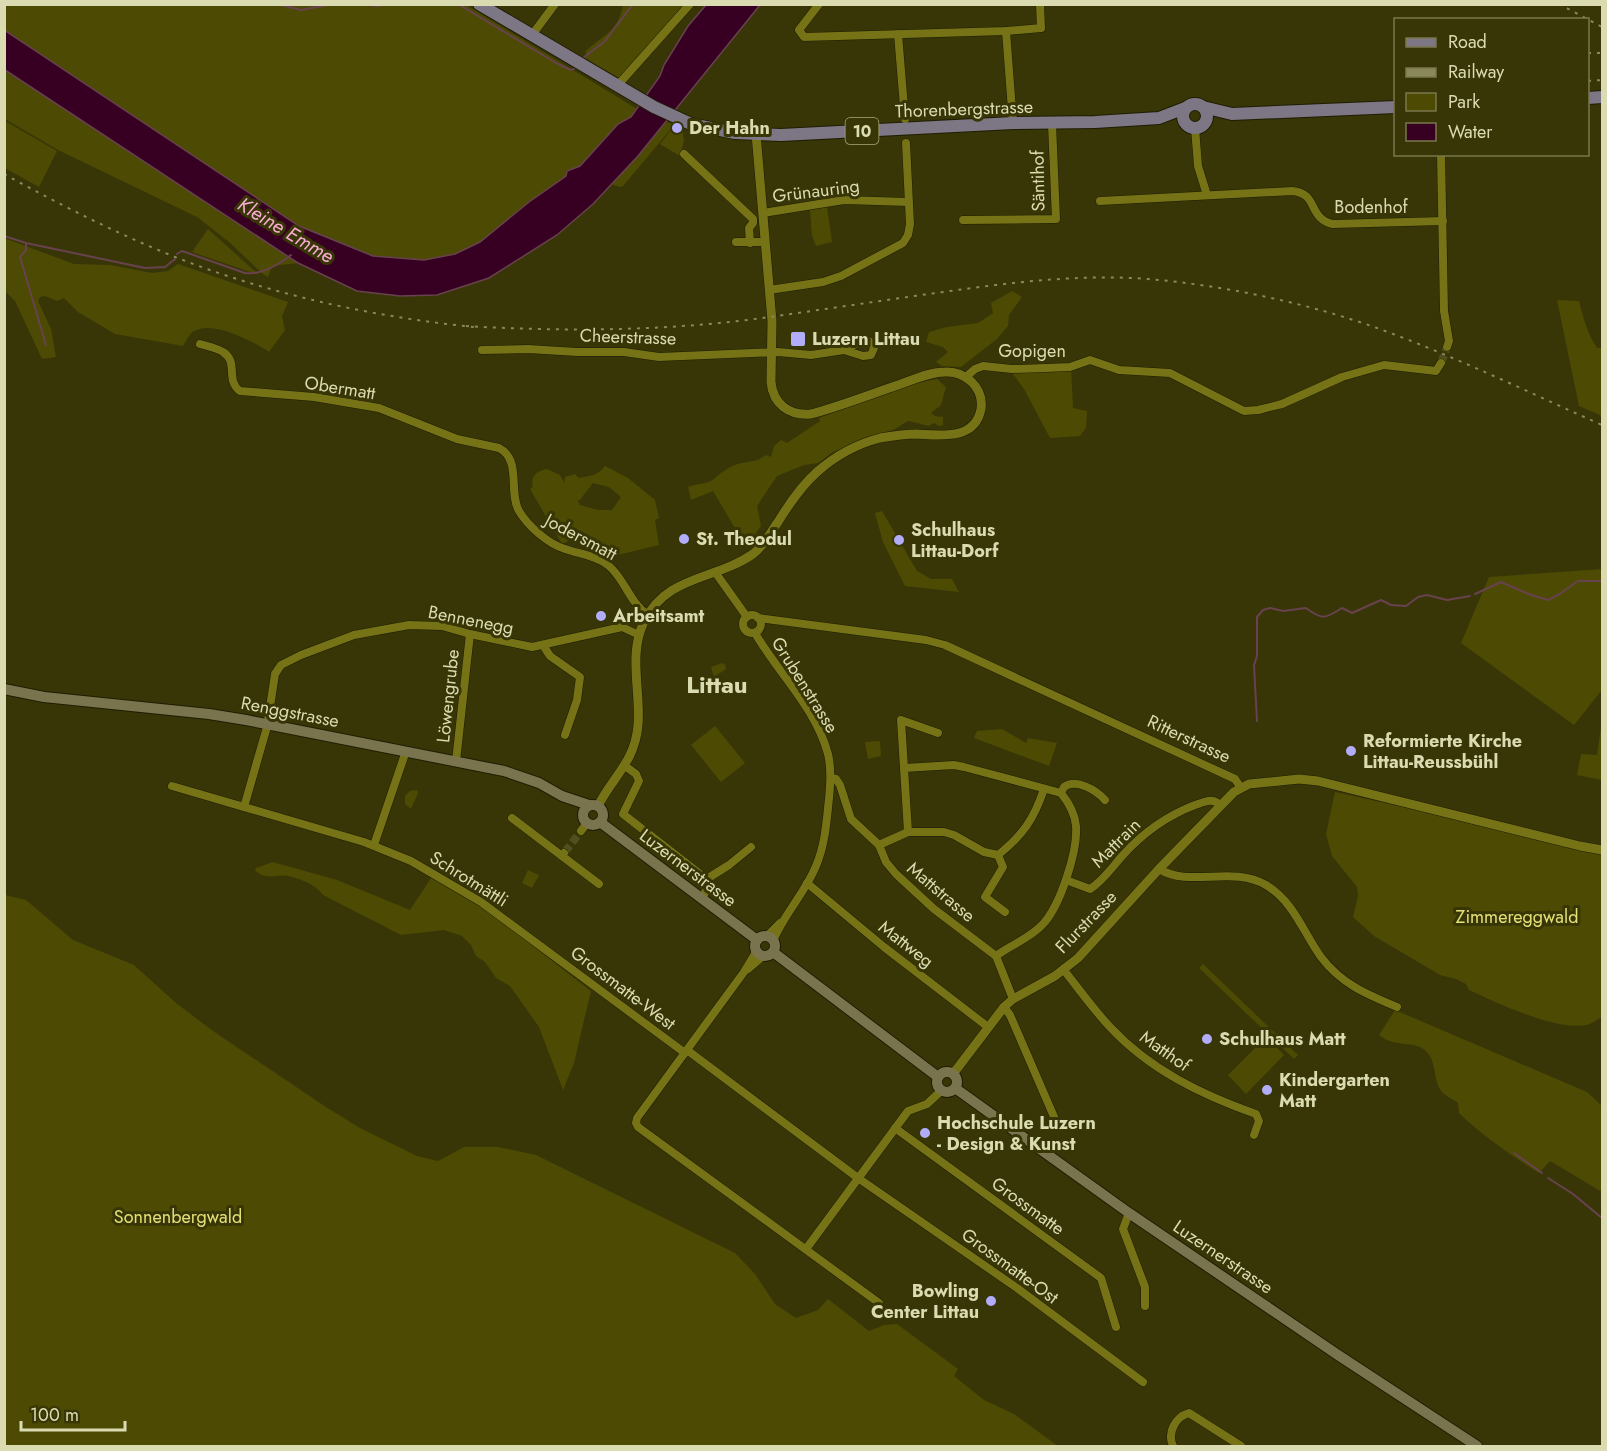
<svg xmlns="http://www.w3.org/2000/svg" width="1607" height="1451" viewBox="0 0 1607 1451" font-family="Jost,sans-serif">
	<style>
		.green { fill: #4d4a04; fill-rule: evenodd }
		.water { fill: #370023; stroke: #68424e; stroke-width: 1.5 }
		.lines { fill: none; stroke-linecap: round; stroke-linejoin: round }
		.stream { stroke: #68424e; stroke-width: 2 }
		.minor-tunnel { stroke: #504f20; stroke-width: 8; stroke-dasharray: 8 4; stroke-linecap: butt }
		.minor-casing { stroke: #1e1d03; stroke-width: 9 }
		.tertiary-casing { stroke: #1e1d03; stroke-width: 10 }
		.secondary-casing { stroke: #1e1d03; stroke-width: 12 }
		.primary-casing { stroke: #1e1d03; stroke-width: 14 }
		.minor { stroke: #767216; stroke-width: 8 }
		.tertiary { stroke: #767216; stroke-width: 9 }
		.secondary { stroke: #79744d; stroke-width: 10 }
		.primary { stroke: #7d7684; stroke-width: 12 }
		.rail { stroke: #8a895c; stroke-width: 2; stroke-dasharray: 3 6; stroke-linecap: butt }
		.poi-dot { fill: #b2adf9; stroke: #383606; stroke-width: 2 }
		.labels { text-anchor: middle; stroke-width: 6; stroke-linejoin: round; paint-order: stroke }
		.shield { fill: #383606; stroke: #aaaa7e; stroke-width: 1.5 }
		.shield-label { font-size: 16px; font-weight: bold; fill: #dbdbb2 }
		.street-label { font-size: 18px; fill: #dbdbb2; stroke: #383606 }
		.poi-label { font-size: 18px; font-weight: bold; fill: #dbdbb2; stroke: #383606; text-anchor: start }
		.park-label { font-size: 18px; fill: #e4e077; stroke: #383606 }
		.water-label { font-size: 20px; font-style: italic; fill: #f8abd3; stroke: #383606 }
		.district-label { font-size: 24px; font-weight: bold; fill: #dbdbb2; stroke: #383606 }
	</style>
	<rect width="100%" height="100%" fill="#383606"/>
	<!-- green -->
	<g class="green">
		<polygon points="345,4 376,7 386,4 466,5 637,109 631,117 618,124 580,166 567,171 566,176 529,202 480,242 455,254 424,260 373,256 299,226 5,30 4,5"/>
		<path d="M623,5H686L619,78L585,58L586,51C604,34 618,32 623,5Z"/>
		<polygon points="4,70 298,263 272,266 268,277 263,274 229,242 197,217 58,150 5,119"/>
		<polygon points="5,121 57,151 39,187 5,168"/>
		<polygon points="665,121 676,126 670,130 623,186 620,187 611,184 638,156"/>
		<polygon points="677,127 682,128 684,140 680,156 660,144 670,131"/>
		<polygon points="827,207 832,242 816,246 812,236 810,210"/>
		<polygon points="208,229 259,275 192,252"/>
		<path d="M4,238L74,264L110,265L152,273L168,271L178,264L288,302L282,316L285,330L269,352C252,341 214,320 194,331C189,334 186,341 183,346L115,334L78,312L64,298L57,301L45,296L40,297L38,301L51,329L56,357L42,359L15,301L5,291Z"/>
		<polygon points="1012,291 1022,297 1009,315 1008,326 997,339 961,367 942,366 936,362 948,352 943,347 926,342 929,332 947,327 978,323 993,313 991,303"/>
		<path d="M1557,300L1579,301C1583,318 1588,334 1597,348H1602V416L1579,406Z"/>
		<polygon points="1071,368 1073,408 1087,411 1086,428 1080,436 1050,438 1024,389 1011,371"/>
		<path d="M937,379L946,387L941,405L931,413L935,416L943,417V425L939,426L934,423L929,426L908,421L895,429L833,452L818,463L804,465L777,476L757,506L761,526L746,547L713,491L691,500L688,487C695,484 705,484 711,481C719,475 725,469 735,465C746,461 757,463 766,455L771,457L774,446L781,440L787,443L820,421L819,418C857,403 896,386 937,379Z"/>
		<path d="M605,466L628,478L655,500L659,518L655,520L659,545L605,558L597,556L585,533L562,544L530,489L533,487C530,476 537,471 547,469L560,475L564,483L565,477L575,474L579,478C589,476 599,475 605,466ZM593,483L609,487L621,497L612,510H598L580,505L577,499L579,501Z"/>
		<polygon points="882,511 917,571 931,579 952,579 959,592 905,586 883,542 875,513"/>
		<polygon points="1602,569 1602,692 1601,691 1574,725 1461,643 1489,577"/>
		<polygon points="722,663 725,665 726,669 714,677 711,667"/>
		<polygon points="1602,720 1602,780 1577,775 1581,754 1597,755"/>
		<polygon points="715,726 745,763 721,782 691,745"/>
		<polygon points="1002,729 1026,743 1028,738 1057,743 1049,766 974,738 977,731"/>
		<polygon points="880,741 881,756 868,759 865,742"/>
		<polygon points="417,790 418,793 411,809 405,804 405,796 410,791"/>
		<path d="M1335,792L1580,846L1588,852L1602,855V1017C1597,1019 1592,1024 1586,1025C1555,1031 1498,1003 1469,990L1466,984L1456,979L1440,975L1374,936L1353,917L1358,896L1357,887L1332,856L1326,834Z"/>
		<path d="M273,862L337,880L410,910L433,875L497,918L591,991L574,1063L563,1090L539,1027L510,986L496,978L485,962L476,956L471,945L462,936L444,930L401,935L323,895C315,884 301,879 288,876C276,874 265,881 255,870L256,868Z"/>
		<polygon points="528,870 539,875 532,888 522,883"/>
		<polygon points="5,895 26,900 73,940 134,965 176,1003 213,1031 326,1107 360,1128 417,1156 438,1161 464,1147 498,1147 536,1155 735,1253 755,1274 775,1304 796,1318 818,1310 828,1299 869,1331 884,1325 897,1324 958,1369 954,1376 984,1400 1014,1414 1058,1446 5,1446"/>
		<polygon points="1203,964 1298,1055 1294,1059 1199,968"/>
		<path d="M1395,1010L1587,1092L1602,1106V1192L1550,1161L1539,1173C1511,1155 1484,1137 1459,1113L1458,1103C1454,1100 1446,1096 1442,1092C1433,1082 1437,1063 1427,1052C1414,1039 1396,1049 1379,1035Z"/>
		<polygon points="1266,1037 1284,1055 1246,1094 1228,1075"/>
	</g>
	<!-- water -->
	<polygon class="water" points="706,5 760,5 638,156 593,204 557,235 489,278 437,295 400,296 357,291 298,263 5,70 4,30 299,226 373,256 424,260 455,254 480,242 529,202 566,176 567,171 580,166 618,124 631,117 660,76 664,65 688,26"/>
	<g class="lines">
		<!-- stream -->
		<g class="stream">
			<polyline points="278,4 301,10 328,5 350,4"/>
			<polyline points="357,4 377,6 388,4"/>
			<polyline points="458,4 556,63 571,70 574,69"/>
			<polyline points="583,58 605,41 633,4"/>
			<polyline points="4,236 26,243 145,268 165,267 175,259"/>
			<polyline points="26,243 26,250 20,257 46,345"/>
			<path d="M177,254L182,251L245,273C261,275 278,265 291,255"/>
			<polyline points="1475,594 1501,582 1531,595 1548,600 1558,595 1578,581 1602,581"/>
			<path d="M1257,721L1254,665L1257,656V617L1263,610L1270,608L1283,611L1306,608C1322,620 1325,619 1342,608L1352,613L1381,600L1391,605L1406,606L1418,597L1427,595L1447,600L1470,596"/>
			<polyline points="1514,1153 1542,1173"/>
			<polyline points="1548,1178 1573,1194 1602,1218"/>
		</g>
		<!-- minor-tunnel -->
		<g class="minor-tunnel">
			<polyline points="1441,363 1447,347"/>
			<polyline points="565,852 581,831"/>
		</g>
		<defs>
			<g id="minor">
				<polyline points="819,4 799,30 804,37 1006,31 1041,28 1040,4"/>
				<polyline points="1006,31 1013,123"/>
				<polyline points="898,34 905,119"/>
				<polyline points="532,35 555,4"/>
				<polyline points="617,86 690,4"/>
				<polyline points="1195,128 1198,166 1207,195"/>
				<polyline points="684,154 753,219 753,223 749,228 750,243"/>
				<polyline points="1441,154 1444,311 1449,341 1447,347"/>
				<path d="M1100,201L1292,191C1319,193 1307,218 1333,224L1443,221"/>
				<polyline points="763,213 844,200 908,202"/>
				<polyline points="963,220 1056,219 1052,124"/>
				<polyline points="736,242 765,242"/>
				<polyline points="769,290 823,282 841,276 903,243 908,235 910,224 906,143"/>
				<path d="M200,344C207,346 217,348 223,352C239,362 225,380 240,391L314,397L379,408L457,439L499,448C522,460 508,492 519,511C528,526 548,544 565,549C579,554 595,555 608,565C625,579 629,602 648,615"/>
				<polyline points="482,350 528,349 577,352 624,352 659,357 778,352 811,355 844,350 866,339 872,343 874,348 871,355 863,356 844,350"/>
				<polyline points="966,377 975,369 983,366 1012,369 1046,368 1070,367 1090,360 1119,370 1170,373 1244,411 1258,410 1282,404 1342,377 1384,365 1436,371 1441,363"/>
				<polyline points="715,572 747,617"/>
				<circle cx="752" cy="624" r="9"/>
				<polyline points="758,618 926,640 945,645 1235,779 1241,788"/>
				<path d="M755,633C778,673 816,708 828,754C832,771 830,790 828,808C826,828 824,847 816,866C805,893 784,914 773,941"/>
				<polyline points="543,645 550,656 580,677 577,700 565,735"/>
				<polyline points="456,761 470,634"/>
				<polyline points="625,766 636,774 639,781 623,814 700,874 707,888 702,899"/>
				<polyline points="904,768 954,765 964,767 1061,793"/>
				<polyline points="831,778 836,779 840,785 851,819 879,845 886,862 896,874 934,909 996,956 1013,999"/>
				<polyline points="172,786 364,842 411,861 481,902 685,1053"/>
				<polyline points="244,807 267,727 275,674 281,665 301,655 354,635 409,625 442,626 470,634 532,647 622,627 639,635"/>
				<polyline points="512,818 562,856"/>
				<polyline points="581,831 587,823"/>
				<polyline points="908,832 901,720 938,733"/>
				<polyline points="374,845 406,751"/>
				<path d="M879,845L908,832H944L954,835L984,852L998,855C1023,835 1034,819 1044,789"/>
				<polyline points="564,853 562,856 599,884"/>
				<polyline points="998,855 1003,867 985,897 1005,912"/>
				<path d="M1159,869C1190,888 1232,865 1266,885C1294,902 1303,932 1321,957C1341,984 1368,995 1397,1007"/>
				<polyline points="705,880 729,865 751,847"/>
				<path d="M1066,880L1090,889C1103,881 1113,866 1123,855C1143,833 1166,816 1195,805C1204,802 1213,797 1220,805"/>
				<polyline points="807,883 884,947 988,1027"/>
				<polyline points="767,936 780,923"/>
				<polyline points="756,952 744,972 637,1118 636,1123 638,1127 879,1303"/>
				<path d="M996,956C1010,945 1029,939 1042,925C1060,907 1078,851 1076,826C1075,813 1069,803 1061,793L1064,787C1076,778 1096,790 1105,800"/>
				<polyline points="748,969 763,956"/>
				<path d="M1063,969C1079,989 1093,1009 1110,1027C1150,1070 1202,1095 1256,1114L1259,1121L1254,1135"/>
				<polyline points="1004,1007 1010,1015 1055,1119"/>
				<polyline points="687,1050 858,1178 1017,1288 1143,1382"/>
				<polyline points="895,1128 1101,1278 1116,1327"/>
				<polyline points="1129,1213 1123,1229 1145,1287 1145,1306"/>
				<polyline points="806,1249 908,1111 927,1104 942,1090"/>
				<path d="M1173,1446C1167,1433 1175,1417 1189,1413L1241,1446"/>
			</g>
			<g id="tertiary">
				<path d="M598,806C613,776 635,762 638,725C641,692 628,654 644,622C666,575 716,580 753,554C764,546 770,533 778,522C789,504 801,486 817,472C835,456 857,444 880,438C892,436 904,434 916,434C940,435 975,441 981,409C984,387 965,371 945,372C930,372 915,379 901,384C871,394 841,406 811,414C789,416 773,404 771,382L772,321L756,134"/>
				<polyline points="953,1074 1004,1007 1013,999 1055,976 1078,958 1159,869 1234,792 1249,784 1299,779 1318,781 1580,846 1602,850"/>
			</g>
			<g id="secondary">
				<polyline points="4,689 44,697 209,714 246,720 504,771 539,783 562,796 589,805"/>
				<circle cx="593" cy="815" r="10"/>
				<polyline points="600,822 757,940"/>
				<circle cx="765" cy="946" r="10"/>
				<polyline points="773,952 938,1077"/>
				<circle cx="947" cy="1082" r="10"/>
				<polyline points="955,1088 1129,1213 1338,1355 1477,1446"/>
			</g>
			<g id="primary">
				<polyline points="479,4 654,107 691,124 735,133 781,135 1013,123 1095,122 1159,118 1185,108"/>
				<polyline points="1588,98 1602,97"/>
				<circle cx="1195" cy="116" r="12"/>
				<polyline points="1203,107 1232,114 1396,107"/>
			</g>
		</defs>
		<!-- minor casing -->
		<use href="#minor" class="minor-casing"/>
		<!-- tertiary casing -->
		<use href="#tertiary" class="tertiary-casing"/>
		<!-- secondary casing -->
		<use href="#secondary" class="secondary-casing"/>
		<!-- primary casing -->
		<use href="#primary" class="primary-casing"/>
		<!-- minor -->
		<use href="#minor" class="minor"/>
		<!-- tertiary -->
		<use href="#tertiary" class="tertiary"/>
		<!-- secondary -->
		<use href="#secondary" class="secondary"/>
		<!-- primary -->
		<use href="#primary" class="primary"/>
		<!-- rail -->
		<g class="rail">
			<polyline points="1559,4 1602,27"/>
			<polyline points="1588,53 1602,53"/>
			<polyline points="1588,81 1602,80"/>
			<path d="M4,174C70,210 137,244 207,269C292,299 384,318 474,327"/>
			<path d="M466,326C566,332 677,331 776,316C834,308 892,299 950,291C1015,282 1082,274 1148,279C1222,285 1307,303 1377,328C1454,356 1528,392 1602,425"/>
		</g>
	</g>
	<!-- markers -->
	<g class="poi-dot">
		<circle cx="677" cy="128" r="6"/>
		<rect x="790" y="331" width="16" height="16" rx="3"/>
		<circle cx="684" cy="539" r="6"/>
		<circle cx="899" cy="540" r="6"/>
		<circle cx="601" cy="616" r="6"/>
		<circle cx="1351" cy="751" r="6"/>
		<circle cx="1207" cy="1039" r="6"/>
		<circle cx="1267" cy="1090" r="6"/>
		<circle cx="925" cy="1133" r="6"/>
		<circle cx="991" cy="1301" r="6"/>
	</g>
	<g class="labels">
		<!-- shield labels -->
		<rect class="shield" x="845.5" y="118" width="33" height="26" rx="4.5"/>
		<g class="shield-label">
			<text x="862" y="137">10</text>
		</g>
		<!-- street labels -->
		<g class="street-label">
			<text transform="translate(964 109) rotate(-2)" y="6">Thorenbergstrasse</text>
			<text transform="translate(1038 181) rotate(-91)" y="6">Säntihof</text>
			<text transform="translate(816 191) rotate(-7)" y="6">Grünauring</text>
			<text x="1371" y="213">Bodenhof</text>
			<text transform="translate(628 337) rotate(2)" y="6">Cheerstrasse</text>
			<text x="1032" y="357">Gopigen</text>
			<text transform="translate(340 388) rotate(9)" y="6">Obermatt</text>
			<text transform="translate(581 537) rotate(28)" y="6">Jodersmatt</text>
			<text transform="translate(471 620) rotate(11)" y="6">Bennenegg</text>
			<text transform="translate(805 685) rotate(58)" y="6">Grubenstrasse</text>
			<text transform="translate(448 696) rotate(-84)" y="6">Löwengrube</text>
			<text transform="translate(290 712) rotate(11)" y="6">Renggstrasse</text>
			<text transform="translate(1189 739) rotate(25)" y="6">Ritterstrasse</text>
			<text transform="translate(1116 843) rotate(-45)" y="6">Mattrain</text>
			<text transform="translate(688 868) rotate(37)" y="6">Luzernerstrasse</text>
			<text transform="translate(469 879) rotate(32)" y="6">Schrotmättli</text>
			<text transform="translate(941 892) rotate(40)" y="6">Mattstrasse</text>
			<text transform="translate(1086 922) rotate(-46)" y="6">Flurstrasse</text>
			<text transform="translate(906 944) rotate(38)" y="6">Mattweg</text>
			<text transform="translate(623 988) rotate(37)" y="6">Grossmatte-West</text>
			<text transform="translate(1165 1051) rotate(35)" y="6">Matthof</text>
			<text transform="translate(1028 1206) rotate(36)" y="6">Grossmatte</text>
			<text transform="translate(1223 1257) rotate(34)" y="6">Luzernerstrasse</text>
			<text transform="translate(1010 1266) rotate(36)" y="6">Grossmatte-Ost</text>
		</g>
		<!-- poi labels -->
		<g class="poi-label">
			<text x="689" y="134">Der Hahn</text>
			<text x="812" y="345">Luzern Littau</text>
			<text x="911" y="536">Schulhaus<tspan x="911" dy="21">Littau-Dorf</tspan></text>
			<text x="696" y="545">St. Theodul</text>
			<text x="613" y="622">Arbeitsamt</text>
			<text x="1363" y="747">Reformierte Kirche<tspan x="1363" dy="21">Littau-Reussbühl</tspan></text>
			<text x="1219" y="1045">Schulhaus Matt</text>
			<text x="1279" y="1086">Kindergarten<tspan x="1279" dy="21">Matt</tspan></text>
			<text x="937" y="1129">Hochschule Luzern<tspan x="937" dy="21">- Design &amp; Kunst</tspan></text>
			<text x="979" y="1297" text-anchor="end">Bowling<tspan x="979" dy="21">Center Littau</tspan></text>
		</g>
		<!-- park labels -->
		<g class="park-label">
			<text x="1517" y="923">Zimmereggwald</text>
			<text x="178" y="1223">Sonnenbergwald</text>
		</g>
		<!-- water labels -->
		<g class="water-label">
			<text transform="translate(286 230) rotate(31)" y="7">Kleine Emme</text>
		</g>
		<!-- district labels -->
		<g class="district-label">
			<text x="717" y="693">Littau</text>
		</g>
	</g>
	<!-- border -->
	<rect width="1607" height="1451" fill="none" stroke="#dbdbb2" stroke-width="12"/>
	<!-- legend -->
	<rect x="1394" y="18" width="195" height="138" fill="#383606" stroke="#79784b" stroke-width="1.5"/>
	<rect x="1406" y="38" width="30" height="9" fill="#7d7684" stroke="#79784b" stroke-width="1.5"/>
	<text x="1448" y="48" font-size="18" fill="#dbdbb2">Road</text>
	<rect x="1406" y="68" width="30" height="9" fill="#8a895c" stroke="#79784b" stroke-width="1.5"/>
	<text x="1448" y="78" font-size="18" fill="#dbdbb2">Railway</text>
	<rect x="1406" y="93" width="30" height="18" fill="#4d4a04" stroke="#79784b" stroke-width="1.5"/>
	<text x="1448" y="108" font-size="18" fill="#dbdbb2">Park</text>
	<rect x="1406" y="123" width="30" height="18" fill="#370023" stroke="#79784b" stroke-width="1.5"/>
	<text x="1448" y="138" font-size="18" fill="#dbdbb2">Water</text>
	<!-- scale -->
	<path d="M21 1421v9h104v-9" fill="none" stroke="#dbdbb2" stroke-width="3"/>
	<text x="30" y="1421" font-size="18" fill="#dbdbb2" stroke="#383606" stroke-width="4.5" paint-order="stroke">100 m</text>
</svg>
